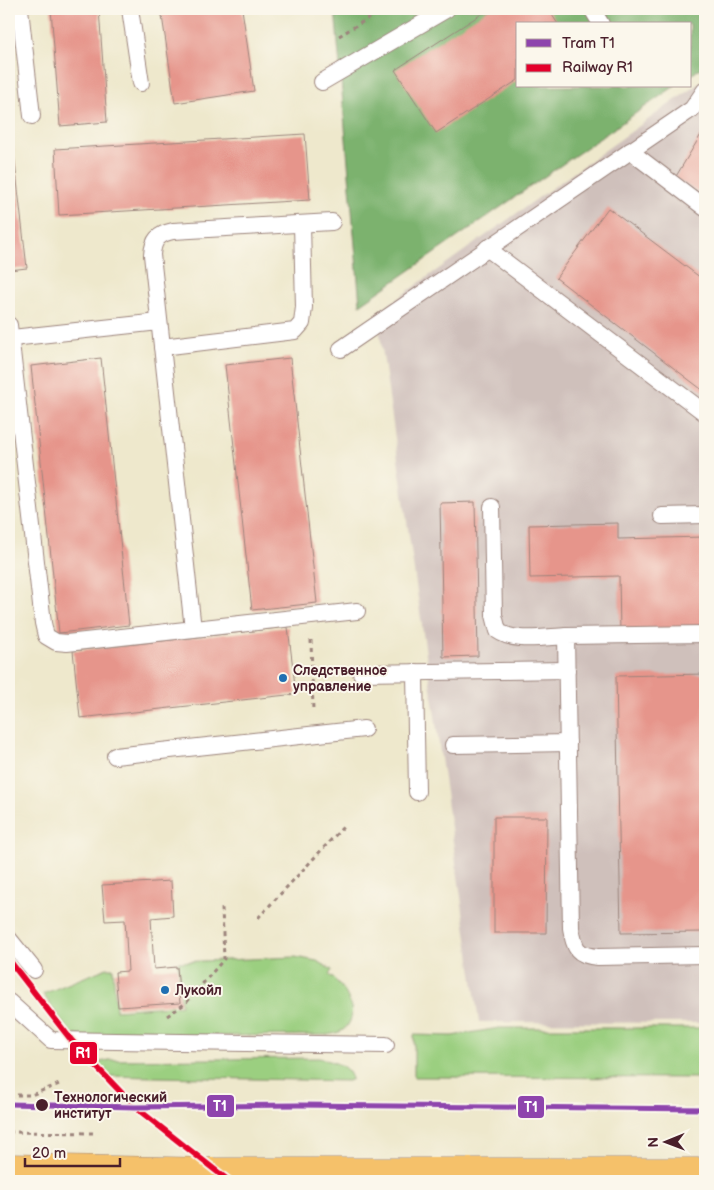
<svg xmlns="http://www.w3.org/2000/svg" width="714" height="1190" viewBox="0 0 714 1190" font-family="'Balsamiq Sans',sans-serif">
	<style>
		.industrial { fill: #cfc0bb }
		.green { fill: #9bcf80; stroke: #727756 }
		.forest { fill: #7cb26e; stroke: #63684c }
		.building { fill: #e6958b }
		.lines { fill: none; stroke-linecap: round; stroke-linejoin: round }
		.lane-casing { stroke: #9c847c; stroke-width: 18 }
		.primary-casing { stroke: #9c847c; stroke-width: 29 }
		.path { stroke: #9c847c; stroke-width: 3; stroke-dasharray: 4 4; stroke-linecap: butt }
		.lane { stroke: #fff; stroke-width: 16 }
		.primary { stroke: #f5c16b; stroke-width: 28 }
		.rail-1-casing { stroke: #fbf7ec; stroke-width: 10 }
		.rail-1 { stroke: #e4002b; stroke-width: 6 }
		.tram-1-casing { stroke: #fbf7ec; stroke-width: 9 }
		.tram-1 { stroke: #8e44ad; stroke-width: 5 }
		.poi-dot { fill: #1f6fb2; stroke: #fbf7ec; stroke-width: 2 }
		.stop-dot { fill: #4a1f2b; stroke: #fbf7ec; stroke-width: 2 }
		.labels { text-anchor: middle; stroke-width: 4; stroke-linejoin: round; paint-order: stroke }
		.poi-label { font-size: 14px; font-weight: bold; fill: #4a1f2b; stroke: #fbf7ec; text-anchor: start }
		.stop-label { font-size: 14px; font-weight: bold; fill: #4a1f2b; stroke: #fbf7ec; text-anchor: start }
		.line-badge { stroke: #fbf7ec; stroke-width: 2 }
		.badge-label { font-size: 14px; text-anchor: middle; font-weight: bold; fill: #fff }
	</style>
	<rect width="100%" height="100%" fill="#fbf7ec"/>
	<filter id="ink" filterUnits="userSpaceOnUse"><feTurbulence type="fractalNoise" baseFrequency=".02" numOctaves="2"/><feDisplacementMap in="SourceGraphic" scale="10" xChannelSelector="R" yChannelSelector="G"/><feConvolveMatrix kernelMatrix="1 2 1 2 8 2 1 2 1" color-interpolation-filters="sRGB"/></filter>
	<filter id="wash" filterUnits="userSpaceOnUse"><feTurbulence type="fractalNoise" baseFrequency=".0096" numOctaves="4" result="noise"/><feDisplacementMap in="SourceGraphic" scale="20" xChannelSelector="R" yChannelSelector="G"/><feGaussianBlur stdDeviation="1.12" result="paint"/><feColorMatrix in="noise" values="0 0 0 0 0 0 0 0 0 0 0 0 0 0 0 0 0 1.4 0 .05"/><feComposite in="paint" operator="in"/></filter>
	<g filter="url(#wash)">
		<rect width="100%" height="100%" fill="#eee8cc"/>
		<!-- industrial -->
		<polygon class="industrial" points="705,79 705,1023 479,1022 377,313"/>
		<!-- green -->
		<g class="green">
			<path d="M295,957L317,961L332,970L329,975C344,985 363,1015 343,1030C339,1033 332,1034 327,1035L82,1037L70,1033L43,994L107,968H113L116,1010L181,1005L178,962Z"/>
			<polygon points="499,1028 705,1028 705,1078 414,1077 414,1035 452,1036"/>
			<path d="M319,1058C332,1062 348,1064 352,1079L348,1081L107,1076L96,1063L109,1060Z"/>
		</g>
		<!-- forest -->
		<polygon class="forest" points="335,9 705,9 705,65 690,76 690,24 518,24 518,86 675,86 360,305"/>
		<g id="blocks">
			<!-- building -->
			<g class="building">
				<polygon points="51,9 99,9 107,122 60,126"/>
				<polygon points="161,9 242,9 254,91 175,103"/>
				<polygon points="489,9 548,9 558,24 518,24 518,80 436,133 395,70"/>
				<polygon points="9,111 27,268 9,270"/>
				<polygon points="705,128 705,196 675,178"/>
				<polygon points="305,134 310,200 59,215 55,149"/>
				<polygon points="608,208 705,281 705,392 556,278"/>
				<polygon points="101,358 129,625 59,633 31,366"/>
				<polygon points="290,358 317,603 252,610 225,365"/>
				<polygon points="475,502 478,656 443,657 440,503"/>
				<polygon points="618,523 618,539 705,537 705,631 620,633 619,576 530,578 529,525"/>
				<polygon points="288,627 296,694 80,718 73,651"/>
				<polygon points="705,674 705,932 621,933 616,676"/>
				<polygon points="494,817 547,817 546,933 494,933"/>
				<polygon points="171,881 173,916 151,918 154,969 177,967 180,1003 118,1007 115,972 128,971 125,920 105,921 102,885"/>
			</g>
		</g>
	</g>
	<g filter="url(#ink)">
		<use href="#blocks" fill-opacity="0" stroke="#9c847c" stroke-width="1"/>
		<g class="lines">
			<defs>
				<g id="lane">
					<polyline points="20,9 32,116"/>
					<polyline points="130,9 141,83"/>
					<polyline points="592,9 601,24"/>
					<polyline points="322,82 447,9"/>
					<polyline points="630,151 705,208"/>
					<polyline points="487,248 705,413"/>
					<polyline points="9,325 43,623 46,636 56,642 67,643 357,611"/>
					<polyline points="12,338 159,322"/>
					<polyline points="162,347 295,331 302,323 304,307 302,224"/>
					<polyline points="341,349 692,109 705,90"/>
					<path d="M492,507L494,615L498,631C515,643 545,637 566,636"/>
					<polyline points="662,516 705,515"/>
					<path d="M193,629L152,255C153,240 158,234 173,231L332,222"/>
					<path d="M705,634L566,636L571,928C575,949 576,955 598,957L705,955"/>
					<polyline points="415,672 417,792"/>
					<polyline points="361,673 567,670"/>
					<polyline points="453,745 568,743"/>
					<polyline points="115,756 364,729"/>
					<polyline points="9,939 34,970"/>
					<polyline points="9,1002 51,1040 386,1045"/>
				</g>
				<polyline id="primary" points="9,1168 217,1172 705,1172"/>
			</defs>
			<!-- lane casing -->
			<use href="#lane" class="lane-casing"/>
			<!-- primary casing -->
			<use href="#primary" class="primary-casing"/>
			<!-- path -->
			<g class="path">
				<polyline points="339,36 384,9"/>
				<polyline points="311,640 313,711"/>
				<polyline points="258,918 344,826"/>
				<polyline points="167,1016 186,1003 224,959 222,908"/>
				<polyline points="9,1095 31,1095 62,1083"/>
				<polyline points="9,1132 94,1133"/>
			</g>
			<!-- lane -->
			<use href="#lane" class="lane"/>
			<!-- primary -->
			<use href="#primary" class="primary"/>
			<defs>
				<polyline id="rail-1" points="9,960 72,1041 135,1107 229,1181"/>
			</defs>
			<!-- rail-1 casing -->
			<use href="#rail-1" class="rail-1-casing"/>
			<!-- rail-1 -->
			<use href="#rail-1" class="rail-1"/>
			<defs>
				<polyline id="tram-1" points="9,1104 135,1107 298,1105 705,1109"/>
			</defs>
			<!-- tram-1 casing -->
			<use href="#tram-1" class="tram-1-casing"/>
			<!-- tram-1 -->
			<use href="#tram-1" class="tram-1"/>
		</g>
	</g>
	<!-- markers -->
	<g class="poi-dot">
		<circle cx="283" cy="678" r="5"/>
		<circle cx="165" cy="990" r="5"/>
	</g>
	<circle class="stop-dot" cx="42" cy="1105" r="7"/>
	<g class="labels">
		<!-- poi labels -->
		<g class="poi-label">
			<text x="293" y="675">Следственное<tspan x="293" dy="16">управление</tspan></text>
			<text x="175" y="995">Лукойл</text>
		</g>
		<!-- stop labels -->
		<g class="stop-label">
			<text x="54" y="1102">Технологический<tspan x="54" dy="16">институт</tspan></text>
		</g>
	</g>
	<g class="line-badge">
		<rect x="69" y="1041" width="29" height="24" rx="5" fill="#e4002b"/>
		<rect x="206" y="1094" width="29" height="24" rx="5" fill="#8e44ad"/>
		<rect x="517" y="1095" width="28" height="24" rx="5" fill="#8e44ad"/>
	</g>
	<g class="badge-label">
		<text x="83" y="1058">R1</text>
		<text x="220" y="1111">T1</text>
		<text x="531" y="1112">T1</text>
	</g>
	<!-- margin -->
	<rect width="714" height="1190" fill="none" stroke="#fbf7ec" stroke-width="30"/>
	<!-- legend -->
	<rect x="516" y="22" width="175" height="65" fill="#fbf7ec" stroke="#b4a19f"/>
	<rect x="526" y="39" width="25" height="8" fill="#8e44ad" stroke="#b4a19f"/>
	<text x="562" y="48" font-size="15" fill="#4a1f2b">Tram T1</text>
	<rect x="526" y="64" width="25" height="8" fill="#e4002b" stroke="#b4a19f"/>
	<text x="562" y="72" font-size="15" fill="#4a1f2b">Railway R1</text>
	<!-- north arrow -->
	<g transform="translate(666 1142) rotate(269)" stroke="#fbf7ec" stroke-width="4" paint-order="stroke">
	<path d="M0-4L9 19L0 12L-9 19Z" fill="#4a1f2b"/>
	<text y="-8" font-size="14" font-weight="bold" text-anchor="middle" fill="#4a1f2b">N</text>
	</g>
	<!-- scale -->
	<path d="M25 1158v8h95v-8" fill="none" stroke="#4a1f2b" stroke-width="2.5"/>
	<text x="32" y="1158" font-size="15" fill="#4a1f2b" stroke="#fbf7ec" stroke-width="4" paint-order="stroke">20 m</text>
</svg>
